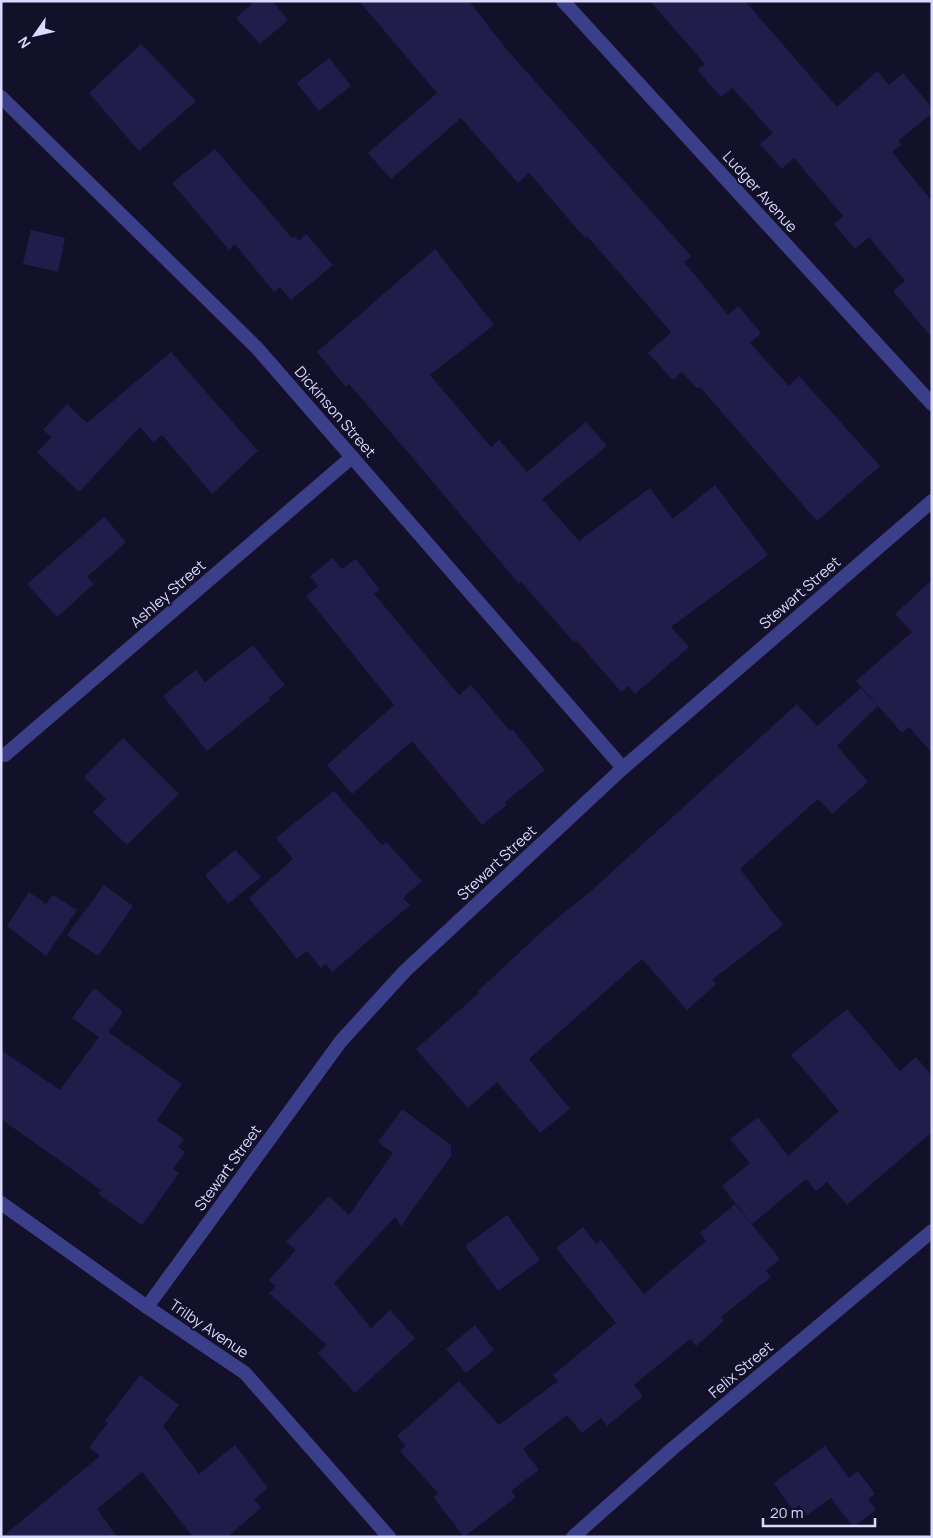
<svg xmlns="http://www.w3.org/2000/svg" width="933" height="1538" viewBox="0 0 933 1538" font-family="Manrope,sans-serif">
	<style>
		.building { fill: #221c4b }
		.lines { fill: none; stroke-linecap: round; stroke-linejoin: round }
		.minor { stroke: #3b3e88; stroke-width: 14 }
		.labels { text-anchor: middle; stroke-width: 4; stroke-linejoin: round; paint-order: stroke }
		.street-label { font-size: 15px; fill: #dad9ff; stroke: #131029 }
	</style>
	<rect width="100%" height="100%" fill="#131029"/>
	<!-- building -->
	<g class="building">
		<polygon points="255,1 272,1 288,20 260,44 236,18"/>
		<polygon points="359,1 469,1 507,50 691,256 684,262 728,315 738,306 761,333 750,343 789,386 799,376 880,466 817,521 700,387 698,389 682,372 673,380 648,353 671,332 587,236 585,238 529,173 518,183 461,118 391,179 368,153 437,93"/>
		<polygon points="650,1 745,1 837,107 877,71 889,85 903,73 932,108 932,113 898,141 901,145 892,152 932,201 932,338 893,291 905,281 869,237 855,249 834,224 843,216 794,158 782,169 760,144 773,133 732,88 721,97 697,70 705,64"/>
		<polygon points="141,44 196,101 139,151 89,93"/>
		<polygon points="329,58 351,86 319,111 297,83"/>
		<polygon points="215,149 292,238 295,236 299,241 306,234 333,265 291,300 280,287 274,292 235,244 229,250 172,183"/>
		<polygon points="31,230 65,238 58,272 23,264"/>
		<polygon points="435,249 494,325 430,375 491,447 499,440 527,472 586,422 607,446 542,499 579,541 650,488 673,519 715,485 768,555 671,627 689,647 635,694 628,686 621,692 576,640 574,642 521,582 519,584 406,450 349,384 346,387 317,352"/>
		<polygon points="171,352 258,451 212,494 162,435 153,442 140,427 79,492 37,452 52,437 43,430 67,404 87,423"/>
		<polygon points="104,517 126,542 87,577 94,584 57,617 27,584"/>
		<polygon points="333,558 342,569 356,559 380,590 374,594 459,695 471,685 510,731 512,729 545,770 505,802 507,805 482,825 412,741 352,794 327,765 394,705 306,596 318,586 310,576"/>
		<polygon points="932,580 932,753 909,727 902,733 856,681 912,632 895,614"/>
		<polygon points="253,645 285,685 268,698 270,700 207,751 163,696 196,670 205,682"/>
		<polygon points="861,688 878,706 837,746 868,782 832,814 818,799 740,869 783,925 712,980 716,984 687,1010 642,959 529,1059 570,1109 540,1133 497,1082 468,1108 416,1049 479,993 478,991 549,925 591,891 797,704 817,726"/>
		<polygon points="123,738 179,794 127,845 93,812 106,799 84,777"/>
		<polygon points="334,791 382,845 386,842 422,881 403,898 410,905 332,972 326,964 321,968 307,951 297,959 249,898 293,859 276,838"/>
		<polygon points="235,850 261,877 228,904 205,875"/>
		<polygon points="104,885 133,906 98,956 67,935"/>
		<polygon points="29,892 46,904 53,895 77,910 46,956 7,926"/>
		<polygon points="94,988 123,1012 108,1032 182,1084 157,1120 184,1139 178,1147 185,1152 173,1169 179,1173 142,1225 98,1194 101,1190 1,1119 1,1050 60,1090 99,1037 72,1018"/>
		<polygon points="847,1009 900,1071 916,1057 932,1076 932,1132 847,1205 827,1182 816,1191 806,1179 752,1224 722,1186 750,1163 730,1139 758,1117 788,1156 839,1111 791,1055"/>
		<polygon points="402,1109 451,1145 451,1156 401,1226 395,1217 334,1283 371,1328 390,1310 415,1338 355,1393 318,1353 327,1345 269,1293 276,1286 269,1280 296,1250 286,1242 329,1196 349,1215 393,1153 378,1142"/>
		<polygon points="735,1204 780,1259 766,1271 771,1277 721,1317 724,1321 696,1346 690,1339 634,1385 643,1396 607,1426 601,1418 582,1433 567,1415 523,1449 539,1470 511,1491 516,1497 464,1537 433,1497 438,1493 400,1451 406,1446 397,1436 459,1381 499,1425 558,1381 553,1375 616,1323 556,1248 583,1227 596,1244 601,1240 644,1294 706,1241 700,1233"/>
		<polygon points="507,1215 540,1260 498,1291 465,1246"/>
		<polygon points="475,1325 494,1350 466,1373 446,1349"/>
		<polygon points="140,1375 179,1405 163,1426 199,1474 235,1445 268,1488 254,1499 261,1508 227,1537 193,1537 142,1472 97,1509 117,1537 2,1537 100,1456 89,1447 108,1423 105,1421"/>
		<polygon points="825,1446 849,1478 858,1471 875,1494 868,1499 876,1510 853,1527 831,1498 807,1515 799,1505 793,1510 774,1483"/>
	</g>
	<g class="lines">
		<!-- minor -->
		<g class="minor">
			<polyline points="563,1 932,404"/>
			<polyline points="1,97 257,348 623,768"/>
			<polyline points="5,755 352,457"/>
			<polyline points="1,1203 147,1307 245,1373 389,1537"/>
			<polyline points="147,1307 341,1041 405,971 623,768 932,501"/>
			<polyline points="573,1537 672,1449 932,1231"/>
		</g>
	</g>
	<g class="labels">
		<!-- street labels -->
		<g class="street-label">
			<text transform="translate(760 192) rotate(48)" y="5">Ludger Avenue</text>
			<text transform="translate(335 412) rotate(49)" y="5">Dickinson Street</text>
			<text transform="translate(800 593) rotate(-41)" y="5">Stewart Street</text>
			<text transform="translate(168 594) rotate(-41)" y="5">Ashley Street</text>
			<text transform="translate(497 863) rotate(-43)" y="5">Stewart Street</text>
			<text transform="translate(228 1168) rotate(-54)" y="5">Stewart Street</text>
			<text transform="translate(209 1329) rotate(34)" y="5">Trilby Avenue</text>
			<text transform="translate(741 1370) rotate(-40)" y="5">Felix Street</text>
		</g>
	</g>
	<!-- border -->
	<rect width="933" height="1538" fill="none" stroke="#dad9ff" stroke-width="5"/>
	<!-- north arrow -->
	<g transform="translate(35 35) rotate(236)" stroke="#131029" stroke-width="4" paint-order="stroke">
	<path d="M0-4L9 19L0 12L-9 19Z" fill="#dad9ff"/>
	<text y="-8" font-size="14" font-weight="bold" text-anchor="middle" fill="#dad9ff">N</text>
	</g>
	<!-- scale -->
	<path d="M763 1518v8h112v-8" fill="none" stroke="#dad9ff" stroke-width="2.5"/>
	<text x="770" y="1518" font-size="15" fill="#dad9ff" stroke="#131029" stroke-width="4" paint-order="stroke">20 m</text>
</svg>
